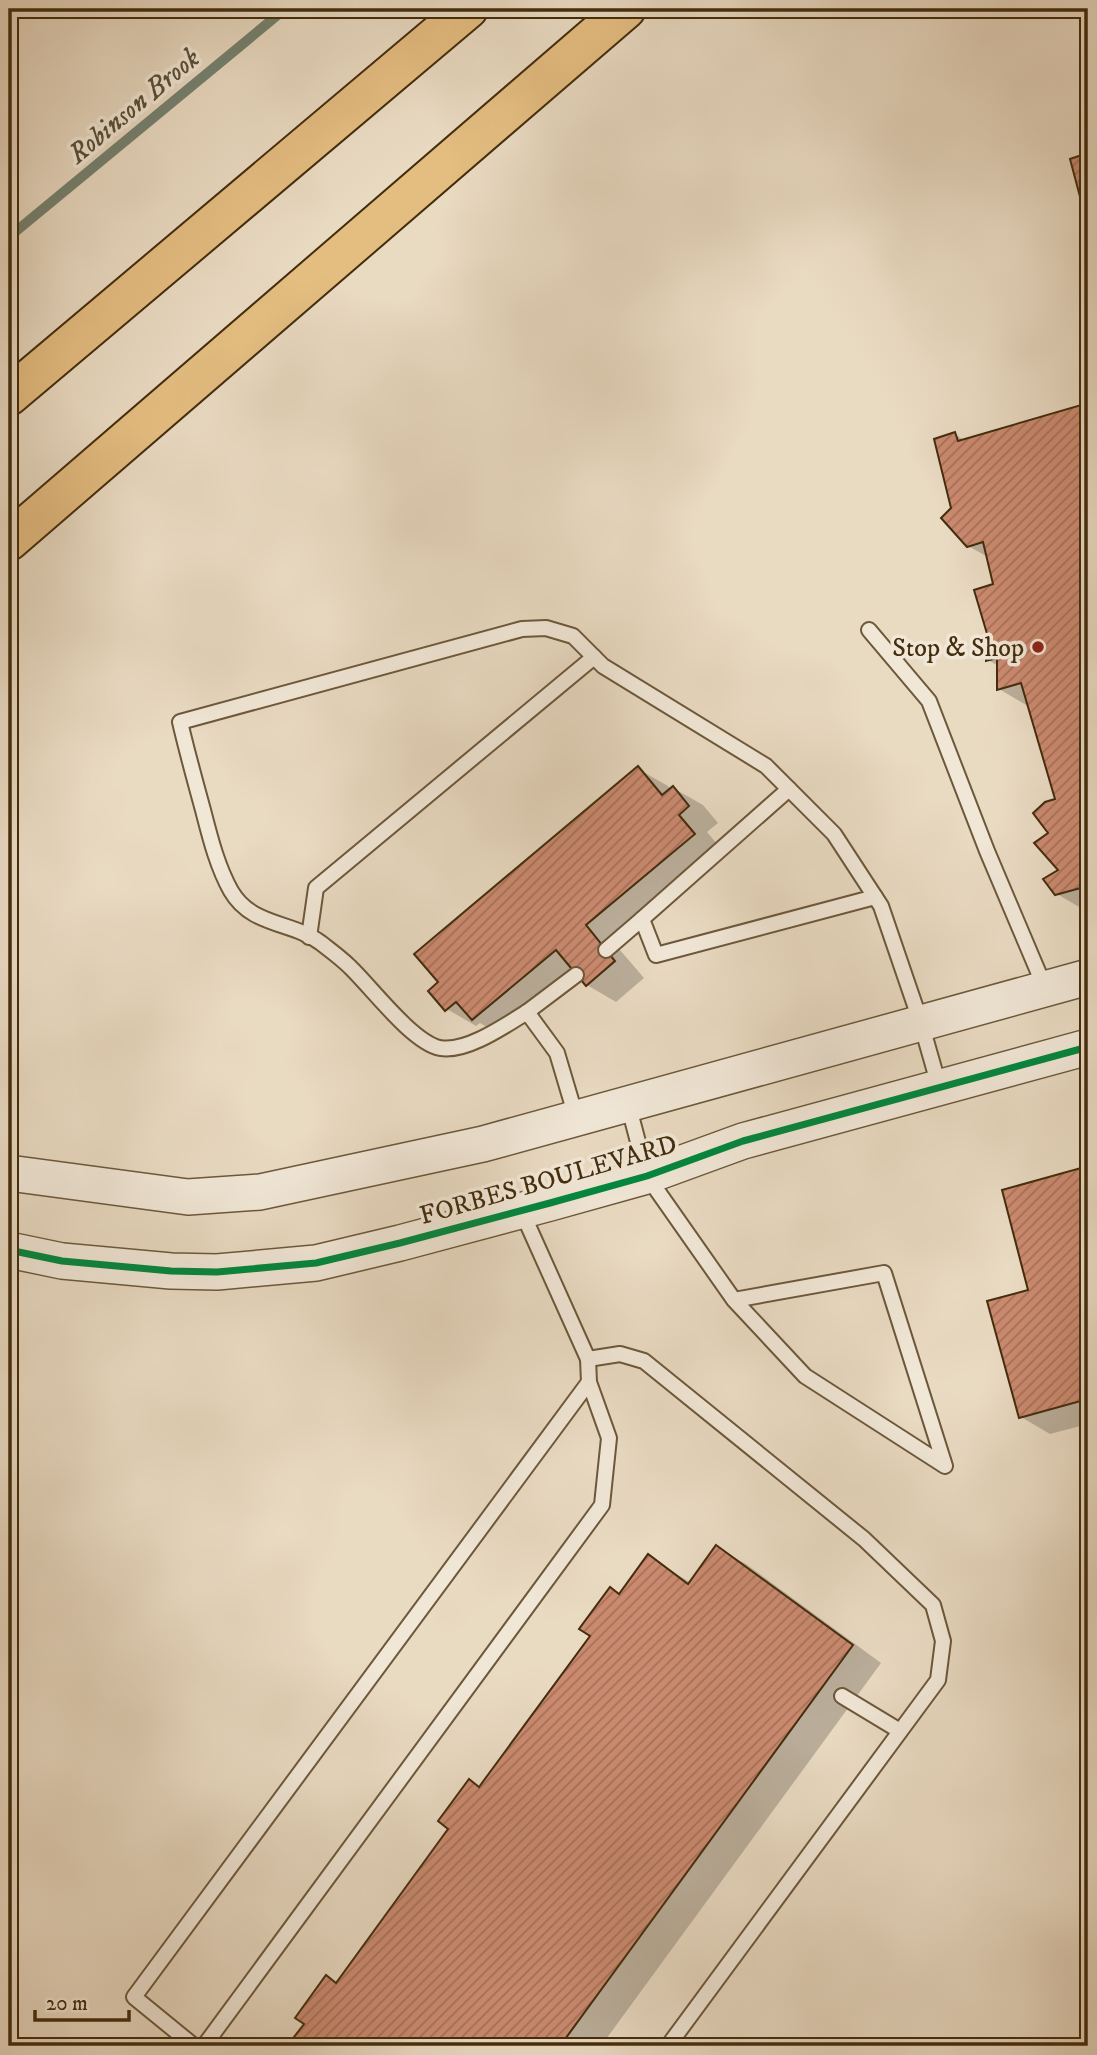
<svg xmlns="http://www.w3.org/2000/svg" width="1097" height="2055" viewBox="0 0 1097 2055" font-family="'IM FELL DW Pica',serif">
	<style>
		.shadow { fill: #0003 }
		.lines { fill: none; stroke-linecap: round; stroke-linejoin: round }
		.stream { stroke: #758271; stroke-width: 10 }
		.building { fill: url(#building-hatch); stroke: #432d0d; stroke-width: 2 }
		.service-casing { stroke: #6c583a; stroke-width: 18 }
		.tertiary-casing { stroke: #6c583a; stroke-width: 38 }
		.trunk-casing { stroke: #432d0d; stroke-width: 42 }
		.service { stroke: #f1e7d7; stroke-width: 14 }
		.tertiary { stroke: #f1e7d7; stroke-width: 35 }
		.trunk { stroke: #e4bd81; stroke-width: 38 }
		.cycleway-casing { stroke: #f1e7d7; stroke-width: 11 }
		.cycleway { stroke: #00873e; stroke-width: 7 }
		.poi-dot { fill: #8f2418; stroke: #f1e7d7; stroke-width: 2.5 }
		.labels { text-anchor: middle; stroke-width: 7; stroke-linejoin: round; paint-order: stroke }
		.poi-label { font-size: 26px; fill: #432d0d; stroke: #f1e7d7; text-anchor: end }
		.street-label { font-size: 26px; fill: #432d0d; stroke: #f1e7d7 }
		.water-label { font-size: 28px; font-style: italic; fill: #585037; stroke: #f1e7d7 }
	</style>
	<defs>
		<pattern id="building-hatch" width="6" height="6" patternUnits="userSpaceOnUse" patternTransform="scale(1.75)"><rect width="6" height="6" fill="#cb8a70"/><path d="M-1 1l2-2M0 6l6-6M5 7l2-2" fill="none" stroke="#a6715a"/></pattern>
	</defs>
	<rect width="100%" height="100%" fill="#e9dac2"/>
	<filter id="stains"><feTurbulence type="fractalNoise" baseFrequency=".00286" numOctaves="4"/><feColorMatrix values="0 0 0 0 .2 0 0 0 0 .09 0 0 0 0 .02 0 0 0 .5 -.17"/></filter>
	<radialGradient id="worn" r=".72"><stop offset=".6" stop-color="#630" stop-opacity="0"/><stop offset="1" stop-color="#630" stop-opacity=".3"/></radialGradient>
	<!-- shadow -->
	<g class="shadow">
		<polygon points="1088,405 1088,911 1086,911 1057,894 1060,870 1051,834 1057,800 1028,706 999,689 999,666 988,660 995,585 988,557 968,546 953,509 955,434 965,441"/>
		<polygon points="638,769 668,786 671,790 673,788 703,805 718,823 707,832 723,851 614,943 644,978 616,1002 587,985 577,973 502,1036 480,1023 476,1026 447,1009"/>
		<polygon points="1088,1168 1088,1424 1050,1434 1021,1417 1031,1291 1004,1191"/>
		<polygon points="716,1548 746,1564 881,1663 601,2046 290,2046 337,1984 649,1557 691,1583"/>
	</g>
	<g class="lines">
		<!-- stream -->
		<polyline class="stream" points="9,237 285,9"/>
	</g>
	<!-- building -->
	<g class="building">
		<polygon points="1088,153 1088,227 1070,159"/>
		<polygon points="1088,403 1088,886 1055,895 1043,879 1058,870 1034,843 1048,833 1033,813 1045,802 1055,799 1021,683 997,690 997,658 986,661 988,637 974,590 993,584 983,542 967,547 941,518 951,508 934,439 955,432 958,441"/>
		<polygon points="638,766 662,795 673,786 689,806 679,815 695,834 586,925 615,961 586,986 556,950 472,1020 456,1002 445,1011 428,991 438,982 414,954"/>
		<polygon points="1088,1166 1088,1399 1019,1418 987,1301 1028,1290 1002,1190"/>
		<polygon points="716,1545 853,1645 560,2046 287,2046 304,2024 295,2018 326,1975 336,1983 448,1829 438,1821 469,1779 479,1787 590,1636 579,1629 610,1587 619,1594 648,1554 688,1584"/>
	</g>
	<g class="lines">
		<defs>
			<g id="service">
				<polyline points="869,630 929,701 987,851 1045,988"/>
				<polyline points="789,789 642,919 656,955 875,897"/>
				<polyline points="309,937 316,888 594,657"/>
				<polyline points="606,950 642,919"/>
				<polyline points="527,1012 576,975"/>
				<polyline points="628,1104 647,1176 734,1300 805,1376 945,1466 884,1273 734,1300"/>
				<path d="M576,1117L557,1053L527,1012C506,1025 466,1053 440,1048C412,1042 372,988 350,967C341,958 331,951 321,943C292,921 252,927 231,891C217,866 210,837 203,810C195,781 187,752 180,722L522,629L546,628L573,636L603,666L766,766L834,834L881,906L921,1023L939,1086"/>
				<polyline points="588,1359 620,1354 644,1361 864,1539 933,1605 943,1641 938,1680 668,2046"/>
				<polyline points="842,1696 900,1731"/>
				<polyline points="194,2046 134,1997 589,1382"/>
				<polyline points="204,2046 602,1505 609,1438 589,1382 588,1359 522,1212"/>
			</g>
			<g id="tertiary">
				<polyline points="9,1173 188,1197 260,1192 483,1144 1088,977"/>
				<polyline points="9,1250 62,1261 171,1271 217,1272 316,1263 400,1243 550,1203 647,1176 743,1141 1088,1047"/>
			</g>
			<g id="trunk">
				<polyline points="9,396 468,9"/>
				<polyline points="9,541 626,9"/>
			</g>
		</defs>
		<!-- service casing -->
		<use href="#service" class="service-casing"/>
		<!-- tertiary casing -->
		<use href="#tertiary" class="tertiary-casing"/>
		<!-- trunk casing -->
		<use href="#trunk" class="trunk-casing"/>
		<!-- service -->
		<use href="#service" class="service"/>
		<!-- tertiary -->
		<use href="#tertiary" class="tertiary"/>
		<!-- trunk -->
		<use href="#trunk" class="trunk"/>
		<defs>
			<polyline id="cycleway" points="9,1250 62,1261 171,1271 217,1272 316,1263 400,1243 550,1203 647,1176 743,1141 1088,1047"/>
		</defs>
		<!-- cycleway casing -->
		<use href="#cycleway" class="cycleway-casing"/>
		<!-- cycleway -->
		<use href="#cycleway" class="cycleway"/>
	</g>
	<!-- markers -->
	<circle class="poi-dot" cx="1038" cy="647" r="7"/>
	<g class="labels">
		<!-- poi labels -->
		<g class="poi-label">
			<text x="1024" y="656">Stop &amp; Shop</text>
		</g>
		<!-- street labels -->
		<g class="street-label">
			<text transform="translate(548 1179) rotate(-16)" y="9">FORBES BOULEVARD</text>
		</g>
		<!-- water labels -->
		<g class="water-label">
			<text transform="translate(133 105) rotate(-40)" y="10">Robinson Brook</text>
		</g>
	</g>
	<!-- margin -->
	<rect width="1097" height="2055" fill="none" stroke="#e9dac2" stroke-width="35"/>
	<rect x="10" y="10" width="1076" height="2034" fill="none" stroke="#432d0d" stroke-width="3.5"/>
	<rect x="18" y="18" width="1062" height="2020" fill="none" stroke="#432d0d" stroke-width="2"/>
	<!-- scale -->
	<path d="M35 2010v10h94v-10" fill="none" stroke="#432d0d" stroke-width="3.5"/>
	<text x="46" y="2010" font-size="21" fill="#432d0d" stroke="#f1e7d7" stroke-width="5" paint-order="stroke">20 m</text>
	<rect width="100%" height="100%" filter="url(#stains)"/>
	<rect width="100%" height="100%" fill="url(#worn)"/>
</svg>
